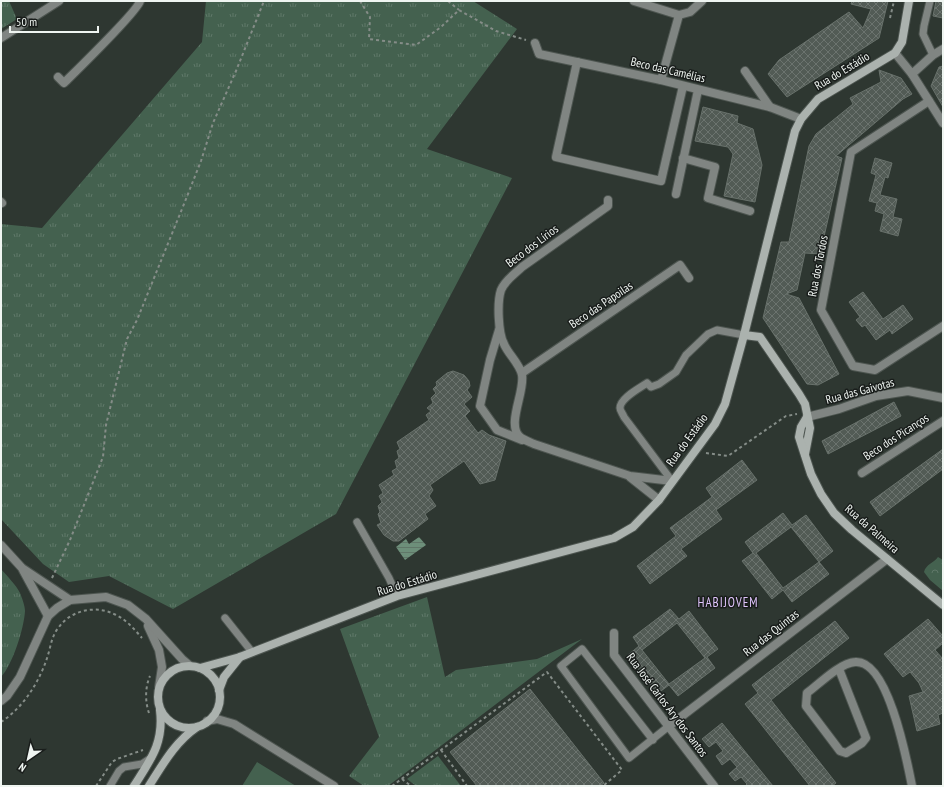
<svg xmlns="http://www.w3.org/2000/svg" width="944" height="787" viewBox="0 0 944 787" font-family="'PT Sans Narrow',sans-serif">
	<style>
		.grass { fill: url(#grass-tufts) }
		.park { fill: url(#park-crowns) }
		.garden { fill: #44614f }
		.water { fill: url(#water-rules) }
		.building { fill: url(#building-cross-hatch); stroke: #68716b; fill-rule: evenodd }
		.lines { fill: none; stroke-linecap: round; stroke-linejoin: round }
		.lane-casing { stroke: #4d5550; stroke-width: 9 }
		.street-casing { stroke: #4d5550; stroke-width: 10 }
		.secondary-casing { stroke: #4d5550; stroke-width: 10 }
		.path { stroke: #858d88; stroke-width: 2; stroke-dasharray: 3 3; stroke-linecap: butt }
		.lane { stroke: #808582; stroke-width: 7 }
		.street { stroke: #808582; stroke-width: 8 }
		.secondary { stroke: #abb2ae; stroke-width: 8 }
		.labels { text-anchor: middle; stroke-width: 3; stroke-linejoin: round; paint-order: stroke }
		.street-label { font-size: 12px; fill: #eff5f1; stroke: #191d1b }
		.neighbourhood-label { font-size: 13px; letter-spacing: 1px; fill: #dfc4fb; stroke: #191d1b }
	</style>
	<defs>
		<pattern id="grass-tufts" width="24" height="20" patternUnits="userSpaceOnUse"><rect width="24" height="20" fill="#44614f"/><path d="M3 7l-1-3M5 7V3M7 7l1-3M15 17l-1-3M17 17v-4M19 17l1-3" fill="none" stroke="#5f7869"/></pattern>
		<pattern id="park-crowns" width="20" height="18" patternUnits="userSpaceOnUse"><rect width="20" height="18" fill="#44614f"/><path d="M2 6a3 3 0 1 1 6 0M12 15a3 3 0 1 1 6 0" fill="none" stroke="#5f7869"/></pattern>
		<pattern id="water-rules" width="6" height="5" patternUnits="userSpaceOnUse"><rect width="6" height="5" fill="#6d8f7a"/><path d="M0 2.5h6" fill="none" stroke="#607768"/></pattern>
		<pattern id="building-cross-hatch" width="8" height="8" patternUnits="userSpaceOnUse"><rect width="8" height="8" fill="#525b55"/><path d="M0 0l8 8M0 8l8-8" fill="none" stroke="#6b736e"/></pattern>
	</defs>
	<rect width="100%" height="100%" fill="#2e3731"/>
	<!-- grass -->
	<g class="grass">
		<polygon points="1,1 9,1 17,19 1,29"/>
		<polygon points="206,1 473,1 517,29 427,149 512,178 336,514 173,609 109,576 69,582 43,564 1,519 1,224 42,228 202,42"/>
		<path d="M1,569C7,576 16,585 20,593C22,598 25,606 25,611C24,628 13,664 1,677Z"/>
		<polygon points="427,597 445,677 456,670 537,659 582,639 388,786 364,786 349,776 379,737 340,629"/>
		<polygon points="438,756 461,786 416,786 407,779"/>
	</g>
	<!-- park -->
	<path class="park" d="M938,557L943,560V591L930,580L924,572C926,564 934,563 938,557Z"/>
	<!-- garden -->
	<polygon class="garden" points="257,762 296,786 242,786"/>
	<!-- water -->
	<polygon class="water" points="419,537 426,545 405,560 396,547 406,539 409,544"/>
	<!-- building -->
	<g class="building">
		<polygon points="852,1 888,1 879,38 787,97 768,74 779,60 849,12 863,28 871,9 851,4"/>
		<polygon points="936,1 943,1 943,18 933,16"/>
		<polygon points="943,66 943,107 931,86 939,67"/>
		<polygon points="879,70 901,78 912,94 903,99 836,156 842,158 820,254 805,253 797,290 786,294 799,298 839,374 818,385 807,384 763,318 781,242 789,242 809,146 816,134 853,104 850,98 881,82"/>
		<polygon points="703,107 738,116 737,123 753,129 762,165 755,202 724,196 733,154 728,147 695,141"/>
		<polygon points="875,158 892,163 888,178 885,177 880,195 897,199 893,217 902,219 898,236 880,231 884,214 875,211 877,203 869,201 876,175 871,173"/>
		<polygon points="863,292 883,319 903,305 913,319 892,334 890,330 876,340 865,325 862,327 856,320 860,317 849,302"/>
		<polygon points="453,371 464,375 469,381 470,386 467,390 472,397 464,404 470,411 465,416 478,433 482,430 489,435 506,441 495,480 480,484 464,461 430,485 433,490 429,496 436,506 425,514 428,519 399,541 393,541 384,535 377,525 381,523 378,514 380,512 378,506 382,502 379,496 383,493 379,485 394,475 392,471 397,468 395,461 399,458 397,451 400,449 397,442 429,420 426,415 431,411 427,408 433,403 431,398 436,393 433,389 437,385 436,382 447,373"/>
		<polygon points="894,402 901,416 828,454 822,441"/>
		<polygon points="943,449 943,469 880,516 870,502"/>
		<polygon points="742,460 757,480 716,510 722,519 681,549 687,556 650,584 637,566 676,536 670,528 712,497 706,488"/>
		<path d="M783,513L792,525L806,515L833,551L819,562L829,574L792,602L783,590L772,599L742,561L753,553L745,542ZM791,527L819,562L783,588L756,553Z"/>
		<path d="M670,609L679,619L689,611L718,649L707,657L715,668L678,696L669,685L657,694L628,655L639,646L633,637ZM677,623L705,658L669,684L642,650Z"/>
		<polygon points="928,619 943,636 943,643 935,650 943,659 943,713 938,715 940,724 917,731 909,696 923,692 919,683 910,672 903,677 884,654"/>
		<polygon points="835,621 849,638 771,700 836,783 832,786 810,786 745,704 758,693 752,685"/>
		<polygon points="530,689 604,783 600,786 477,786 450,752"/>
		<polygon points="722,723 773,786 745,786 747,784 741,777 735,781 729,774 737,767 730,759 722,765 716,756 723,751 716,742 709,747 702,739"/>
	</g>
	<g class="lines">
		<defs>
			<g id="lane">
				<polyline points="930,1 924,26 923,34 933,55"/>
				<path d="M672,481L624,417C623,414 620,411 620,408C620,398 640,388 647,383L651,387L659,384L676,372L686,355L708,334L717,330L744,335"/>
				<polyline points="357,522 389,578 397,596"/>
				<polyline points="225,618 252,652"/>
				<polyline points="653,740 582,649 561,666 629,758 669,726"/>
				<polyline points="110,786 119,771 124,767 142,764 151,758"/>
			</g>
			<g id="street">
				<polyline points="634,1 679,15"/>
				<polyline points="1,38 59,1"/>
				<polyline points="535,43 539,54 661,80 770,107 801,119"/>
				<polyline points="895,53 912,74 943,123"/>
				<polyline points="577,62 556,157 661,181 683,86"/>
				<polyline points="745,71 770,107"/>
				<polyline points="912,74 933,55 943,49"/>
				<path d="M58,77L64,83C76,71 138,11 140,1"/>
				<polyline points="661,80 679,15 690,12 702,1"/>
				<polyline points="929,101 851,152 821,310 853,366 875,370 943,326"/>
				<polyline points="683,158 715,167 708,198 750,211"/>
				<polyline points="676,194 698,90"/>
				<path d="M608,200V206L522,267C515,274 505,280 501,290C497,302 498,333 504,344C508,354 520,364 522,375C525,392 506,425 520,437C524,440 530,442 534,444L630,476L672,481"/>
				<polyline points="1,202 2,203"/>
				<polyline points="499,330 490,360 480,406 497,430 522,440"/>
				<polyline points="522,373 680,265 689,278"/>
				<polyline points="807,417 839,409 876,396 908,391 943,398"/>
				<polyline points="862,473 943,421"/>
				<polyline points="630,477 659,500"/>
				<polyline points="1,545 22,568 70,600"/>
				<polyline points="23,570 48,616"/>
				<polyline points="148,626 159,650 162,667 159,687"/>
				<polyline points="614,633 614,655 714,786"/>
				<path d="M839,669L866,738L862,743L846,753L840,751L806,706L807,693C819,684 840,663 855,662C888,659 907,761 912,786"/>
				<polyline points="1,701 7,696 20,677 48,616 57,608 70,600 106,597 128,605 146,619 182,659 189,665"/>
				<polyline points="207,721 217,719 234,724 334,786"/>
				<polyline points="669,726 887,559"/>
			</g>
			<g id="secondary">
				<polyline points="744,335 760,337 799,394 805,404 810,428 805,454"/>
				<polyline points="807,417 801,427 799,437 811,474 821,494 834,513 852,530 943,605"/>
				<circle cx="189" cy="697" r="31"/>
				<polyline points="200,668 240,657 397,596 614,538 633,527 659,500 715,424 725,404 744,335 795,131 801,119 818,99 895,53 902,42 909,1"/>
				<polyline points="219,690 224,677 240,657"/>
				<path d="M134,786C151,759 164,743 160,710"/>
				<path d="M149,786C163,764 175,742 197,727"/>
			</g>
		</defs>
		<!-- lane casing -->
		<use href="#lane" class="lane-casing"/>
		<!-- street casing -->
		<use href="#street" class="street-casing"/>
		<!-- secondary casing -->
		<use href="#secondary" class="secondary-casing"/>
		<!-- path -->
		<g class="path">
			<polyline points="360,1 370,17 369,39 416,45 441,27 459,10 496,31 526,40"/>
			<polyline points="448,1 459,10"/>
			<polyline points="890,18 894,1"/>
			<polyline points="706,453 728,456 786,416 797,414"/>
			<polyline points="52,578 70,540 103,457 106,425 127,339 137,320 184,204 201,161 213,123 236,71 264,1"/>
			<path d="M149,713C145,702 145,687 150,676"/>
			<path d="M1,722C24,707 40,681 48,655C51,645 52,635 59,627C71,610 96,605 114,614C126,619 134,629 142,638"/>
			<polyline points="441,750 467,786"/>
			<polyline points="402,779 411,786"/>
			<polyline points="96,786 112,762 117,759 143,750"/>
			<polyline points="392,786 547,672 622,770 603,786"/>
		</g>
		<!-- lane -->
		<use href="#lane" class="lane"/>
		<!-- street -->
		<use href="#street" class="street"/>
		<!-- secondary -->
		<use href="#secondary" class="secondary"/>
	</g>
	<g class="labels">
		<!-- street labels -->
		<g class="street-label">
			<text transform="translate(668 70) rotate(13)" y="4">Beco das Camélias</text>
			<text transform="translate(842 71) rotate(-31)" y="4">Rua do Estádio</text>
			<text transform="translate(532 246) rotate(-37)" y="4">Beco dos Lírios</text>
			<text transform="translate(818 266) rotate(-79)" y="4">Rua dos Tordos</text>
			<text transform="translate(601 305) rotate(-34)" y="4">Beco das Papoilas</text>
			<text transform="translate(860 391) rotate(-15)" y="4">Rua das Gaivotas</text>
			<text transform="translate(896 437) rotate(-33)" y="4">Beco dos Picanços</text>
			<text transform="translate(687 440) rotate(-54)" y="4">Rua do Estádio</text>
			<text transform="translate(872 529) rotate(41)" y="4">Rua da Palmeira</text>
			<text transform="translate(407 583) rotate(-17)" y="4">Rua do Estádio</text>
			<text transform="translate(771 633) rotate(-38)" y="4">Rua das Quintas</text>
			<text transform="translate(667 705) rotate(53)" y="4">Rua José Carlos Ary dos Santos</text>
		</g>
		<!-- neighbourhood labels -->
		<g class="neighbourhood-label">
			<text x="728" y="607">HABIJOVEM</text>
		</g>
	</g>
	<!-- border -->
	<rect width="944" height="787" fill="none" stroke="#eff5f1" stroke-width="4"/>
	<!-- north arrow -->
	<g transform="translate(28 759) rotate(214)" stroke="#191d1b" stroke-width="3" paint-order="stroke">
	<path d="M0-3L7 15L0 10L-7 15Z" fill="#eff5f1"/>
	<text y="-6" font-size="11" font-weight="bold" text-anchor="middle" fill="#eff5f1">N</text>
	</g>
	<!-- scale -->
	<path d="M10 26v6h88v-6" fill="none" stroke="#eff5f1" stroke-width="2"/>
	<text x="16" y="26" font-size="12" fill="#eff5f1" stroke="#191d1b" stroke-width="3" paint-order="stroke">50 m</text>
</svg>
